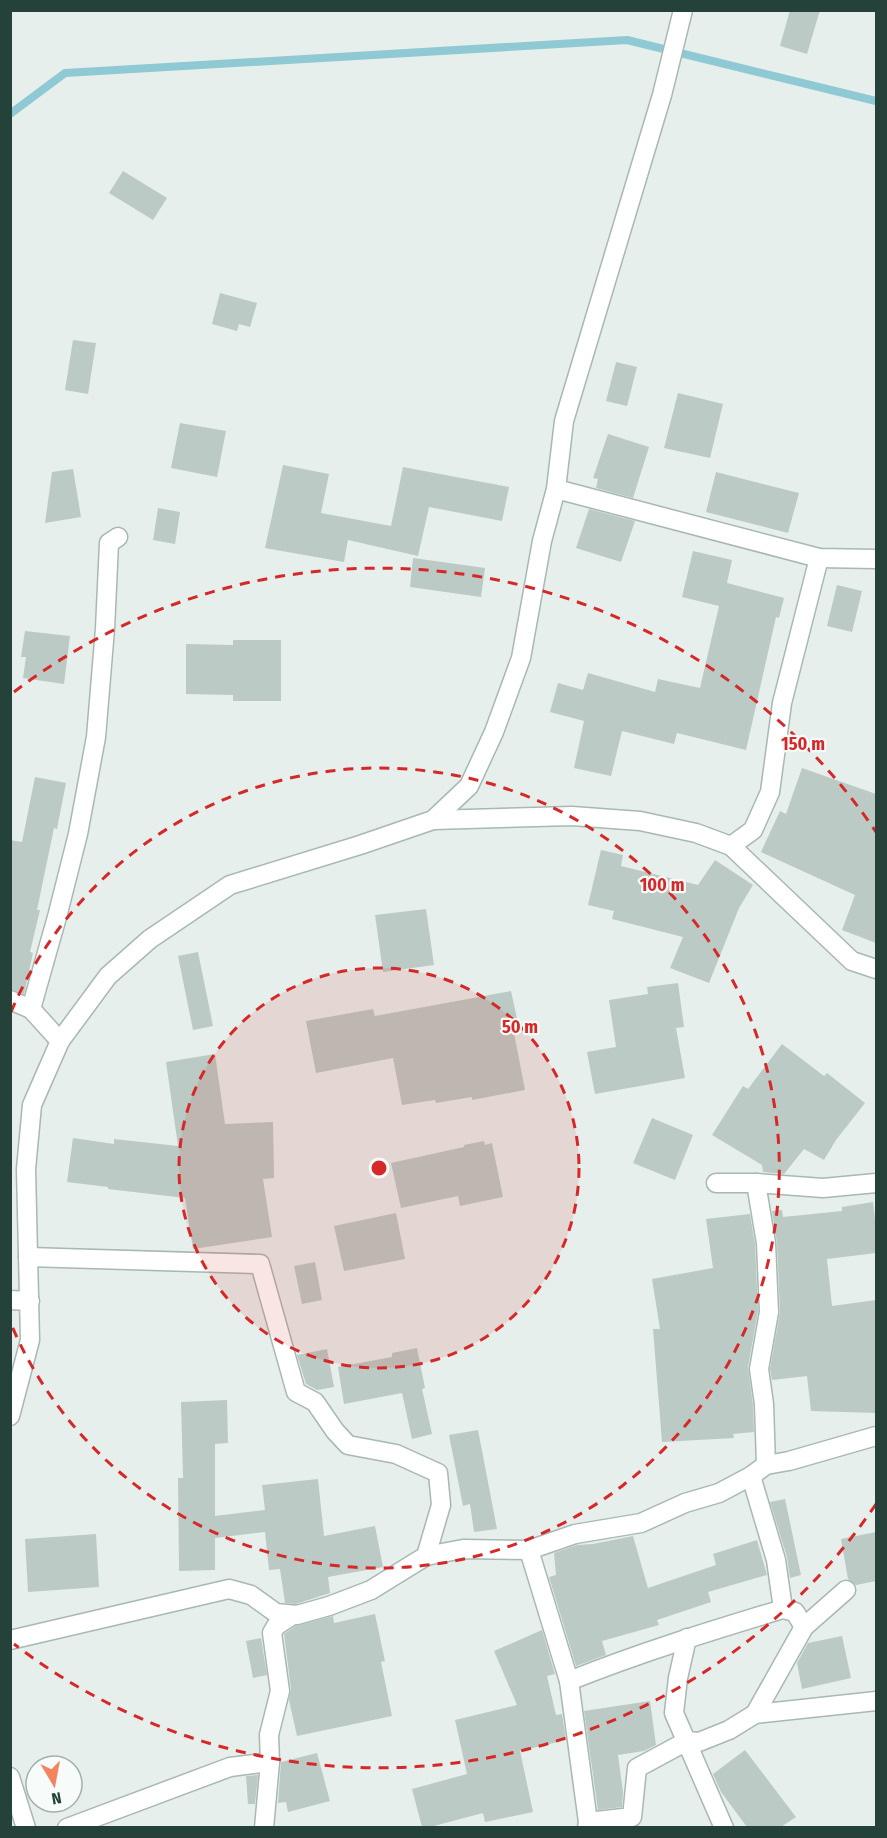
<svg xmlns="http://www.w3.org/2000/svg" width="887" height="1838" viewBox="0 0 887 1838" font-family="'Fira Sans Condensed',sans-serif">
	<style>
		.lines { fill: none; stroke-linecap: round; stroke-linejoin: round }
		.stream { stroke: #8ec9d4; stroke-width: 8 }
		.building { fill: #bbcac4 }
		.minor-casing { stroke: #a8b8b2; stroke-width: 21 }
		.minor { stroke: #fff; stroke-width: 18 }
		.ring { fill: none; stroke: #d62828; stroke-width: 3; stroke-dasharray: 10 8 }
		.centre { fill: #d62828; stroke: #f7fbf9; stroke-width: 3 }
		.ring-label { font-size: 18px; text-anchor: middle; font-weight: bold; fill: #d62828; stroke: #f7fbf9; stroke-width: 4.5; stroke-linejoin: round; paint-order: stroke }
	</style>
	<rect width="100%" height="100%" fill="#e6efeb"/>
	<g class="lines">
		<!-- stream -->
		<polyline class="stream" points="10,114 65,73 627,40 876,101"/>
	</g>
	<!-- building -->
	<g class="building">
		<polygon points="790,10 820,10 807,54 780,46"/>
		<polygon points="123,171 167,198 153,220 109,193"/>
		<polygon points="220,293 257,303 250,327 239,324 237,331 212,324"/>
		<polygon points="73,340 96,343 88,394 65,390"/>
		<polygon points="616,362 637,367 627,406 606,401"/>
		<polygon points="678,393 723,404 710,458 664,448"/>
		<polygon points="180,423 226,431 217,477 171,468"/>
		<polygon points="608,434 649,447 633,498 596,488 598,479 593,478"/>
		<polygon points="283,465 329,474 321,513 391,526 403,467 509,487 502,521 429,507 418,556 348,540 344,562 265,548"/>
		<polygon points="73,469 81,517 45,523 52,472"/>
		<polygon points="716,472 799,493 788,533 706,512"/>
		<polygon points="158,508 180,512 175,544 153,540"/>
		<polygon points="589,509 635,521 621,562 576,548"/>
		<polygon points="693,551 732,560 727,583 784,598 779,618 776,617 746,750 677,733 674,744 622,731 611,776 574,768 584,721 550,712 558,683 583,690 588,673 655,692 658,679 700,688 719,606 682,597"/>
		<polygon points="413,558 485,568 481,597 410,587"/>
		<polygon points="837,585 862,591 852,632 827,626"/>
		<polygon points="25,631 70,636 64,684 23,678 26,657 21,657"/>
		<polygon points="233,640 281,640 281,701 233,701 233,695 186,694 186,644 233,645"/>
		<polygon points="802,768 876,794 876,943 842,930 855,895 761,852 780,811 786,814"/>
		<polygon points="35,777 66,783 57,829 54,828 37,910 40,910 30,952 33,953 24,994 10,989 10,840 22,842"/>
		<polygon points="601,850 623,855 621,866 698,885 715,860 753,885 739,908 709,983 670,968 683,937 612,919 614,911 588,905"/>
		<polygon points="426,909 434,965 383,972 375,915"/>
		<polygon points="198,952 213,1026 193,1030 178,956"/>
		<polygon points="678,983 684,1027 676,1028 685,1078 595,1094 587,1052 616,1047 609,1000 648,994 647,987"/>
		<polygon points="511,991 520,1032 514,1033 525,1090 472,1100 472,1097 436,1103 435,1100 402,1105 393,1058 316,1073 306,1021 373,1009 375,1016"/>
		<polygon points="782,1044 824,1076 827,1073 865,1103 836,1140 824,1160 804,1149 784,1174 763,1172 762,1165 712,1135 743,1086 748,1089"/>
		<polygon points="215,1054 225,1124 273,1122 274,1178 263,1179 272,1237 193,1249 185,1198 108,1189 108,1187 67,1182 73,1138 114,1144 114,1139 178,1146 166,1062"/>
		<polygon points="652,1118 693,1135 675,1180 633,1163"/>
		<polygon points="484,1141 485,1145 492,1143 503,1197 460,1206 458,1196 401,1208 391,1163 464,1147 464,1145"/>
		<polygon points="873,1202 876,1228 876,1253 827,1259 832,1306 876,1300 876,1413 811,1411 807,1376 772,1380 770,1369 780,1312 777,1243 772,1211 782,1210 783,1217 842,1211 842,1207"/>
		<polygon points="396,1213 405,1259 344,1271 334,1226"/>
		<polygon points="750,1214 755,1244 758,1311 748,1367 753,1405 754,1432 733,1434 734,1438 662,1442 653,1329 660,1329 652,1279 713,1268 706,1219"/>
		<polygon points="315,1262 322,1300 302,1304 294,1266"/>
		<polygon points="417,1348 425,1388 422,1389 432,1434 412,1439 402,1393 344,1404 338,1367 392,1357 392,1353"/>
		<polygon points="327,1349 334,1387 317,1390 306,1384 297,1355"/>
		<polygon points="227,1400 228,1443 215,1444 215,1516 265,1510 262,1485 318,1479 324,1536 375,1526 383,1567 328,1577 330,1593 296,1604 285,1603 280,1569 269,1570 265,1532 215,1538 215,1570 179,1571 178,1478 183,1478 181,1402"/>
		<polygon points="478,1430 497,1529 474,1532 470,1504 463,1506 449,1435"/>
		<polygon points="785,1499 801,1575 790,1578 787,1557 770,1502"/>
		<polygon points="876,1532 876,1581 856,1585 848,1579 841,1539"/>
		<polygon points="96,1534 99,1587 28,1592 25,1539"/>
		<polygon points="633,1536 648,1588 716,1565 713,1554 757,1540 767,1575 708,1592 711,1602 657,1620 659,1625 602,1641 606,1655 576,1666 549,1577 556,1575 554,1553 577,1545 593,1544"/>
		<polygon points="375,1614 385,1661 381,1662 392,1716 297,1736 289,1700 291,1689 284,1634 296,1626 333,1616 334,1623"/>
		<polygon points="542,1630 555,1674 547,1676 556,1715 562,1714 566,1740 520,1751 533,1812 485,1822 483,1813 430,1827 422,1827 412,1789 467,1774 455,1720 517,1705 494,1651"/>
		<polygon points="842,1636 851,1678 802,1689 797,1663 808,1643"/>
		<polygon points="261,1638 267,1675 253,1678 246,1641"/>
		<polygon points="650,1701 656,1745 644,1751 618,1755 623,1792 622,1807 598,1810 584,1711"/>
		<polygon points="745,1750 796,1817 781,1827 747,1827 721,1792 713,1774"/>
		<polygon points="317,1753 330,1801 288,1812 286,1802 278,1803 281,1762"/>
		<polygon points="258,1775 255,1804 248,1804 246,1776"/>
	</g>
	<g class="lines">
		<defs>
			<g id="minor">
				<polyline points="556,489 819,558 876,559"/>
				<polyline points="433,820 572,816 640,821 696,833 731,846 852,961 876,969"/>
				<polyline points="731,846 753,830 770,792 782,703 819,558"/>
				<polyline points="10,1000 31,1009 60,1041"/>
				<polyline points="31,1009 57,917 78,834 96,737 105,629 109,543 118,537"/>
				<polyline points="716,1183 756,1183 823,1188 876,1183"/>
				<polyline points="756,1183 766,1243 769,1312 759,1369 764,1404 766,1465"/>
				<polyline points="28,1257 260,1264 296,1392 315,1402 335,1431 348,1445 396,1454 438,1473 441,1505 426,1556"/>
				<polyline points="10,1300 30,1301"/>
				<polyline points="10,1416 30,1340 26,1169 32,1105 60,1041 108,976 150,939 230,885 360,845 433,820 469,786 494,732 521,658 542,541 556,489 564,421 662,95 683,10"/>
				<polyline points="751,1476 776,1560 783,1609"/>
				<polyline points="529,1550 569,1681 588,1822"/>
				<polyline points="687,1638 678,1678 674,1713 724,1828"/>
				<polyline points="10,1640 229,1589 251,1595 276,1613 297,1615 329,1606 371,1590 426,1556 463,1549 529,1550 575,1534 641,1523 685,1503 719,1493 751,1476 766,1465 789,1461 876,1436"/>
				<path d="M569,1681C639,1653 710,1631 783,1609L795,1612L804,1627"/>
				<polyline points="755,1714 804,1627 846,1590"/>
				<polyline points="10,1777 26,1828"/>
				<polyline points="67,1828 230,1767 270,1762"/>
				<polyline points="264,1828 270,1762 269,1735 280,1691 272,1633 276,1626 293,1615"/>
				<polyline points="587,1828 588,1822 632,1817 637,1768 687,1741 699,1742 729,1730 755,1714 876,1701"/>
			</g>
		</defs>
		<!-- minor casing -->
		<use href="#minor" class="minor-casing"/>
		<!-- minor -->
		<use href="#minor" class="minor"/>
	</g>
	<!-- distance rings -->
	<circle cx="379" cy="1168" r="200" fill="#d62828" fill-opacity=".12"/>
	<g class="ring">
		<circle cx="379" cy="1168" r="200"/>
		<path d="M11 1012A400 400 0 1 1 11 1324"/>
		<path d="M876 1504A600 600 0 0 1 14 1644M14 692A600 600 0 0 1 876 832"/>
	</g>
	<circle cx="379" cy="1168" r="9" class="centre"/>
	<g class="ring-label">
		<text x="803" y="750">150 m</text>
		<text x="662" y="891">100 m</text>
		<text x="520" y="1033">50 m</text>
	</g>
	<!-- border -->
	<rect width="887" height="1838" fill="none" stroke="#24423a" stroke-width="24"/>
	<!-- north arrow -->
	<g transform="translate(54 1784) rotate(170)"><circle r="28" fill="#f7fbf9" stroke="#a3b1ad" stroke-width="1.5"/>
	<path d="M0-4.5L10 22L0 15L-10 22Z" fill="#f4845f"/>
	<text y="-9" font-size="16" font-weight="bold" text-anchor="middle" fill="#24423a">N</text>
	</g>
</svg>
